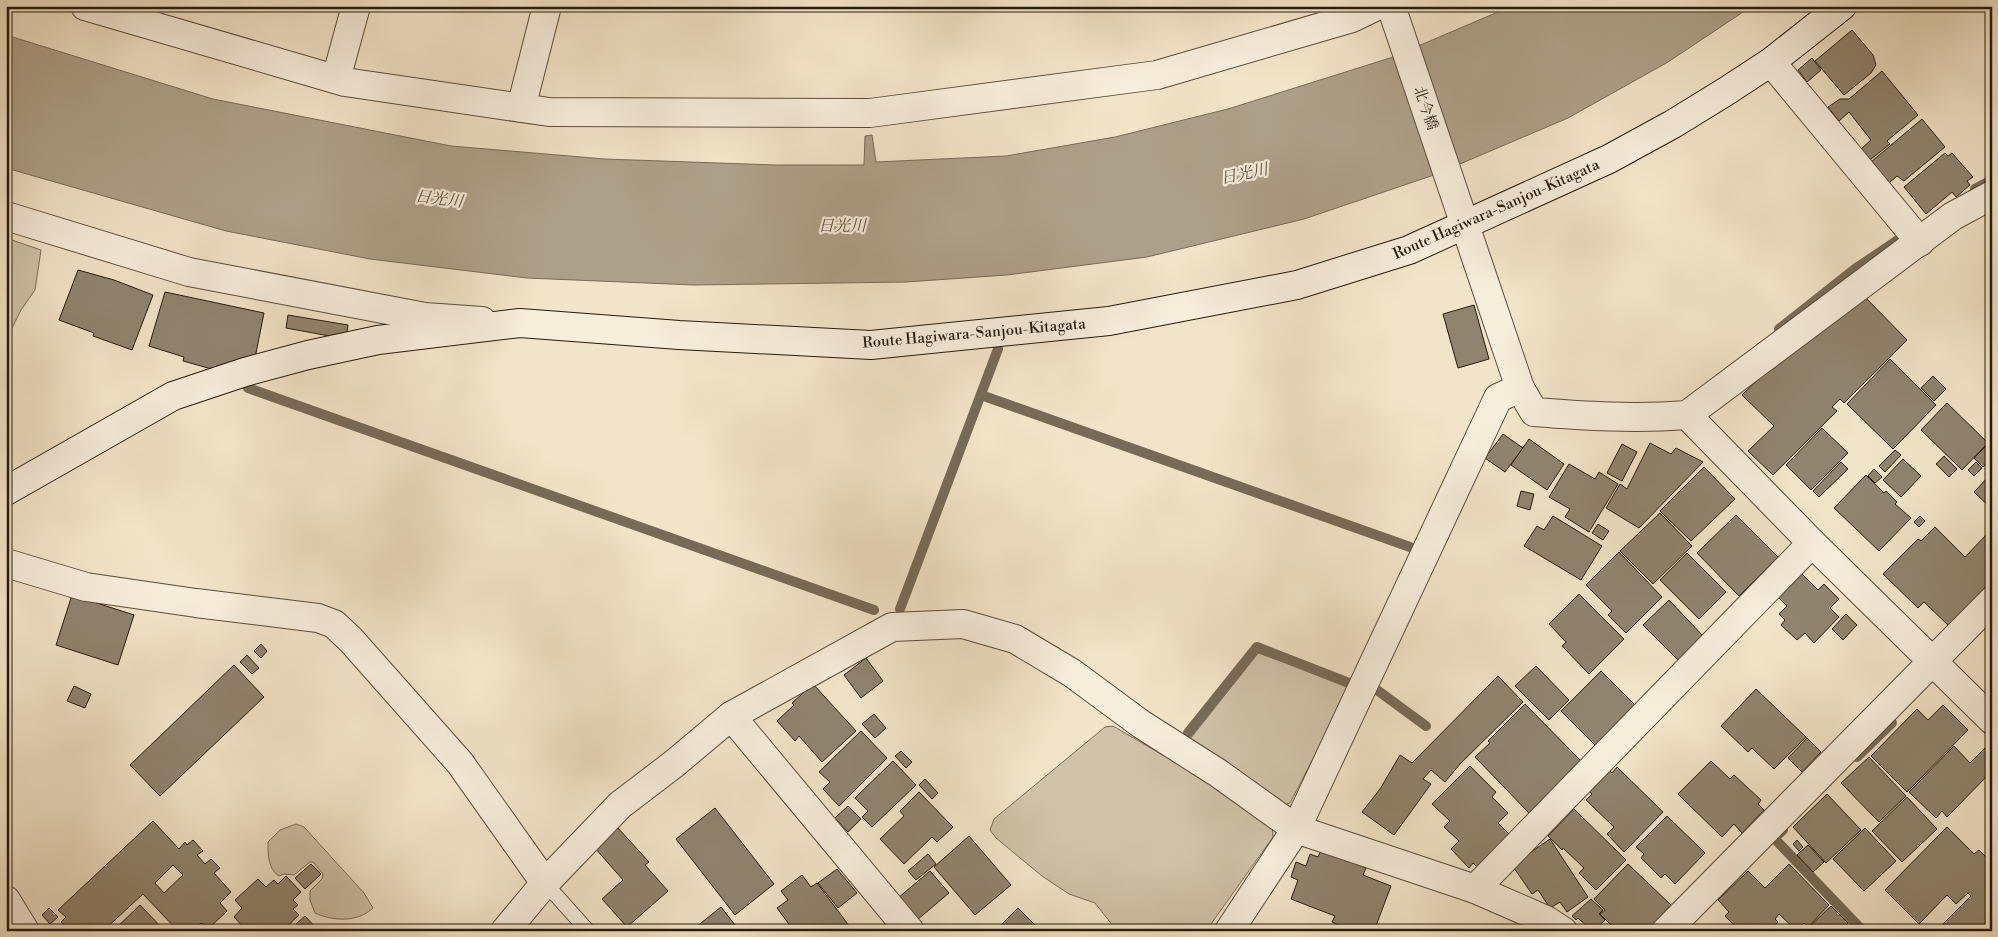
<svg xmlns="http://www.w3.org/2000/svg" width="1998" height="937" viewBox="0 0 1998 937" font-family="'Libre Bodoni','Noto Serif JP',serif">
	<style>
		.green { fill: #cfc2a8; stroke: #7a6e5a }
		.water { fill: #ada088; stroke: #776b57 }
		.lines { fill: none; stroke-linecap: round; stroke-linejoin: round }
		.stream { stroke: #776b57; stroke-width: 10 }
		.building { fill: #90846e; stroke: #261b0d; fill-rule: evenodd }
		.lane-casing { stroke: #594d3c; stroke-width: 16 }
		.street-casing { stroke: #594d3c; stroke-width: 30 }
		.secondary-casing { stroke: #261b0d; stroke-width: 30 }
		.lane { stroke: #f7eddb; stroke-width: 14 }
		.street { stroke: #f7eddb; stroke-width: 28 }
		.secondary { stroke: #f7eddb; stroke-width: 28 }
		.labels { text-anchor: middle; stroke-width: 4.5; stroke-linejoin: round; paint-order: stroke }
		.street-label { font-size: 15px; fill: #261b0d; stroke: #f7eddb }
		.water-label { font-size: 16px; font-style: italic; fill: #5c503e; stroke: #f7eddb }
	</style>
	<rect width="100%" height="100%" fill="#f2e4c8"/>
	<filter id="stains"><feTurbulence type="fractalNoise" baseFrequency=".004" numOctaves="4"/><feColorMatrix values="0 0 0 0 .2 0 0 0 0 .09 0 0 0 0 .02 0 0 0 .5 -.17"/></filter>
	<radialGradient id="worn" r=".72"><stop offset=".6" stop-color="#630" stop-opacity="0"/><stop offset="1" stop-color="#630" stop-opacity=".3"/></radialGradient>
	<!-- green -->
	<g class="green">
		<polygon points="6,238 41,250 35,290 21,310 6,340"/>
		<polygon points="1258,653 1351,686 1290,803 1277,807 1187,743"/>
		<polygon points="1113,726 1265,815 1272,823 1273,837 1206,931 1117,931 1095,903 1069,894 1042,876 996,838 990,830 994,819 1105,727"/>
		<path d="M296,824L304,827L364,893L373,908C357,923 333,921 315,913L310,900V891L322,879L323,874L313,862H310L294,875L284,874L279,876C268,869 268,855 268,842L280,830Z"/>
	</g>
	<!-- water -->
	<polygon class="water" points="1512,6 1752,6 1668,62 1568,118 1434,175 1304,219 1147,257 1007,275 906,282 694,285 527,278 370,259 226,231 6,168 6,35 213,99 451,146 605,159 775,165 864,165 865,136 872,135 876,162 1006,156 1115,137 1228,109 1390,58"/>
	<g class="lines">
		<!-- stream -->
		<g class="stream">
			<polyline points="1975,189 1992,180"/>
			<polyline points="1779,329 1855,269 1901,238"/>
			<polyline points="248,388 874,610"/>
			<polyline points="981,395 1410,547"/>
			<polyline points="900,609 998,349"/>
			<polyline points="1377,690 1426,726"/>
			<polyline points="1188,733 1257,647 1349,683"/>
			<polyline points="1857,757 1892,723"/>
			<polyline points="1783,830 1774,838 1863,931"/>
		</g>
	</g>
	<!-- building -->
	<g class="building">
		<polygon points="1852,30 1873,55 1876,65 1871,73 1844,95 1815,61"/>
		<polygon points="1812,58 1821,70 1807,82 1798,70"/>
		<polygon points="1882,71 1918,115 1887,141 1890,144 1870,160 1861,149 1871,140 1849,112 1839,121 1828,107 1840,99 1849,99"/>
		<polygon points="1922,119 1945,147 1904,181 1897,176 1889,183 1871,162"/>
		<polygon points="1945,153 1948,156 1952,153 1973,177 1967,181 1970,185 1956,197 1952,192 1926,214 1904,187"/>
		<polygon points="78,270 114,280 153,295 132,350 93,336 94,333 59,320"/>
		<polygon points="165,292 264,313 254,363 219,371 183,361 184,357 149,346"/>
		<polygon points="1866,298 1907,340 1844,403 1840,399 1832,407 1837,411 1773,475 1748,451 1774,426 1742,395 1772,366"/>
		<polygon points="1474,305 1489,359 1458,368 1443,314"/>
		<polygon points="288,315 348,325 346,339 286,328"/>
		<polygon points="1890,359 1936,405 1893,449 1847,404"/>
		<polygon points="1933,376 1946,389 1934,401 1921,388"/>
		<polygon points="1947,403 1988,443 1962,470 1921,430"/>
		<polygon points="1822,428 1848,453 1811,490 1786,465"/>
		<polygon points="1503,434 1523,448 1505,472 1485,458"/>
		<polygon points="1529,439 1564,464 1547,490 1511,465"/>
		<polygon points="1650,443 1671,454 1676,448 1703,462 1639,528 1606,508 1620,484 1627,489"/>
		<polygon points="1622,444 1637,452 1622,481 1607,473"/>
		<polygon points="1986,446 1992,452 1992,458 1983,467 1974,458"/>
		<polygon points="1895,450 1901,455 1885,472 1879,466"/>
		<polygon points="1944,456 1957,469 1949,477 1936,464"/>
		<polygon points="1903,459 1921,476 1901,497 1883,480"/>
		<polygon points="1841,462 1848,469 1819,497 1813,491"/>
		<polygon points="1976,462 1982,468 1974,476 1968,470"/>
		<polygon points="1569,464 1595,479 1599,472 1618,484 1589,532 1565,517 1570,509 1549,497"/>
		<polygon points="1704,467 1735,499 1691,541 1660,511"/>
		<polygon points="1874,469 1882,477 1875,483 1868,476"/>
		<polygon points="1992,473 1992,509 1974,492"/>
		<polygon points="1866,475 1884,493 1886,491 1897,502 1895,504 1911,518 1879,551 1834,508"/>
		<polygon points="1521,491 1534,494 1530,510 1517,506"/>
		<polygon points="1660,513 1692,546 1653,584 1620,551"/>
		<polygon points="1736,515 1778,557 1739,596 1697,553"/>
		<polygon points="1553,516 1602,546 1581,580 1524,546 1537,526 1544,530"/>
		<polygon points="1920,516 1925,521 1919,527 1914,522"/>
		<polygon points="1598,524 1609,531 1603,540 1592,533"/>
		<polygon points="1935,527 1965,557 1988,533 1992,537 1992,580 1949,626 1924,602 1918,608 1883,574 1918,539 1921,541"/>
		<polygon points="1619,552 1662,597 1626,633 1608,615 1612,611 1586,585"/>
		<polygon points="1687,553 1726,592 1699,619 1660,580"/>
		<polygon points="1801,573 1818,590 1824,584 1839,599 1830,608 1839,617 1814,643 1805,633 1797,640 1781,625 1785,620 1779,614 1787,606 1778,597"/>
		<polygon points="1579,594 1624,639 1589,674 1562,646 1566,642 1549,624"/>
		<polygon points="72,595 134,615 118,665 56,645"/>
		<polygon points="1669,600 1704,637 1679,661 1643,625"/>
		<polygon points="1846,614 1857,625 1843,640 1832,629"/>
		<polygon points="261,644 267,651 261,658 254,651"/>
		<polygon points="247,655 259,668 252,674 240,662"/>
		<polygon points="866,658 883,681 861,698 844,675"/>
		<polygon points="234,665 264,697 160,796 130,765"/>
		<polygon points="1536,666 1569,700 1549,720 1515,686"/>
		<polygon points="1601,671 1637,707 1597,747 1561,711"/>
		<polygon points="1498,676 1523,702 1460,764 1445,782 1431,770 1423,779 1431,784 1394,835 1362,812 1380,789 1400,755 1412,763"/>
		<polygon points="813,684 856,731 822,762 799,736 795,741 777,721 794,705 792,703"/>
		<polygon points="74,686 91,694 85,708 67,701"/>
		<polygon points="1756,689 1806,737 1774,769 1752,748 1748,752 1721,726"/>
		<polygon points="1525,704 1582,762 1530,814 1475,757 1490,743 1488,741"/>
		<polygon points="1943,705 1968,730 1907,792 1871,756 1917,709 1928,720"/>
		<polygon points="874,714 886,728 875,738 862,724"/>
		<polygon points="861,731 887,758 839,806 823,789 830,782 819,772"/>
		<polygon points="1807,738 1821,752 1802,772 1788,758"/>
		<polygon points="1954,746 1970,763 1985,748 1992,754 1992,771 1947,817 1942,811 1936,818 1909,792"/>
		<polygon points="901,751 912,762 906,768 895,756"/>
		<polygon points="1869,757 1906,796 1879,822 1841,783"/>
		<polygon points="893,761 916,785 872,827 862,817 868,811 855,798"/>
		<polygon points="1711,761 1730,779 1734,775 1761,800 1758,804 1764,810 1742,833 1734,824 1722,837 1678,794"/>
		<polygon points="1470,766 1496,792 1492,797 1508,813 1498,823 1511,836 1478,868 1473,863 1469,868 1451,849 1459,841 1444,827 1450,821 1432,804"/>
		<polygon points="1617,767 1663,812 1624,852 1607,834 1614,827 1586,800 1592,794 1587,789 1607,768 1612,773"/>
		<polygon points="925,779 938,793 932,799 919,785"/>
		<polygon points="919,792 953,827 937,842 932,837 904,864 880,839 904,816 900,811"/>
		<polygon points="1827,794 1861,830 1826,863 1793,827"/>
		<polygon points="1907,797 1937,829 1902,862 1872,831"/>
		<polygon points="848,806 861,819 848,832 835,818"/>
		<polygon points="715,808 774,884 735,915 676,839"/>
		<polygon points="1574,809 1626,860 1596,890 1579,873 1584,868 1563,848 1562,850 1548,836"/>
		<polygon points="1667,816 1705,853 1675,884 1665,874 1661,878 1641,858 1644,854 1636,847"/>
		<path d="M153,821L179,849L185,842L187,845L193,840L203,851L197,855L205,864L211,859L220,868L214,873L231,892L220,903L227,911L208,929L201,923L193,931H178L143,894L103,931H69L61,922L66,917L58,910ZM173,865L183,875L164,893L155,883Z"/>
		<polygon points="1947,827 1974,854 1979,850 1992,863 1991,931 1944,931 1940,927 1971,896 1968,893 1956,904 1947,895 1919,924 1885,890"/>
		<polygon points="618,828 649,862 645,865 668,891 627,927 602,899 623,880 595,848"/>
		<polygon points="1865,828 1896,861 1864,891 1833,859"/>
		<polygon points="969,836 1011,885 975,915 934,867"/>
		<polygon points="1550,839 1588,897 1567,912 1560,902 1550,908 1538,890 1532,894 1512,865"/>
		<polygon points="1797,840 1803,847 1799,851 1793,844"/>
		<polygon points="1808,845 1824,862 1813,872 1797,855"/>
		<polygon points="1321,850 1366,868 1363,875 1391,886 1374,931 1351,931 1332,922 1335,916 1291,899 1298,880 1291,877 1296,862 1306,866 1310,854 1318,857"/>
		<polygon points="928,854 936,864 916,880 908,871"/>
		<polygon points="311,864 321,874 305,889 295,878"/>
		<polygon points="1628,864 1671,905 1647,931 1617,931 1600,914 1605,910 1594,899"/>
		<polygon points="1789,864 1829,905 1808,927 1804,923 1797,931 1779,914 1775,919 1778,922 1769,931 1740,931 1725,916 1729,912 1718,900 1748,871 1765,888"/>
		<polygon points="837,869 857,893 838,908 818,883"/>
		<polygon points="930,871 949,893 917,920 898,898"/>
		<polygon points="802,875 811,887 817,883 853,931 794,931 777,908 788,900 781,891"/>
		<polygon points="286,876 301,892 293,900 298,905 293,909 299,915 282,931 247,931 234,917 242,908 235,900 258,879 266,887 274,880 278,884"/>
		<polygon points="1591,899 1603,910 1599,914 1605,920 1595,930 1590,926 1589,928 1578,918 1576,920 1572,916"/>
		<polygon points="140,905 165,931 113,931"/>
		<polygon points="1831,906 1848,923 1846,926 1851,931 1801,931 1805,927 1807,929"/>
		<polygon points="721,907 735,925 728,931 691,931"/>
		<polygon points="49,908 58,917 50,924 42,915"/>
		<polygon points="1018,908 1041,931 995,931"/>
		<polygon points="305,916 318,930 303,931 296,924"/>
		<polygon points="879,925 884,931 872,931"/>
		<polygon points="1251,926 1260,931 1249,931"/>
	</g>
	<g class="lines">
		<defs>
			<polyline id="lane" points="545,883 588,931"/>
			<g id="street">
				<polyline points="85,6 345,82 549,112 870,113 1157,75 1352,18 1377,6"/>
				<polyline points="1391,6 1520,388"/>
				<polyline points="1771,62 1920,242"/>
				<polyline points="336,79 356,6"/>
				<polyline points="521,108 547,6"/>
				<polyline points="6,216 189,272 425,317 482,321"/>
				<polyline points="1687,415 1812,543 1992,720"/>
				<polyline points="6,563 86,587 196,603 318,618 334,624 351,640 460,763 545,883"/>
				<polyline points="731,716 910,931"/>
				<polyline points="1475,889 1812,543"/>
				<polyline points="6,900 25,931"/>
				<polyline points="505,931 545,883 620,805 675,763 731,716 892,627 963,624 1015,639 1072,673 1141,724 1218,773 1296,829 1475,889 1546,920 1563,931"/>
				<path d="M1229,931L1296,829L1498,398L1520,388L1534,412C1585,416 1635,419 1687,415L1953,216L1992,195"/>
				<polyline points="1666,931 1992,601"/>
			</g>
			<polyline id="secondary" points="6,491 173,396 245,372 308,355 378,340 520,323 679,335 871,345 1109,321 1297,285 1409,250 1609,159 1673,124 1725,92 1771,62 1842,6"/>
		</defs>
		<!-- lane casing -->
		<use href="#lane" class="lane-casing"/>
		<!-- street casing -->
		<use href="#street" class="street-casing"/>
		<!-- secondary casing -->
		<use href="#secondary" class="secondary-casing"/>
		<!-- lane -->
		<use href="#lane" class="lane"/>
		<!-- street -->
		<use href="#street" class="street"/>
		<!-- secondary -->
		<use href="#secondary" class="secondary"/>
	</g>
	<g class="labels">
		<!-- street labels -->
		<g class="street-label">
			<text transform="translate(1426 108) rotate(71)" y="5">北今橋</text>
			<text transform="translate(1496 209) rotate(-24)" y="5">Route Hagiwara-Sanjou-Kitagata</text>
			<text transform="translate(974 333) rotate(-5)" y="5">Route Hagiwara-Sanjou-Kitagata</text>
		</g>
		<!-- water labels -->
		<g class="water-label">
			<text transform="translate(1244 173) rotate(-12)" y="6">日光川</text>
			<text transform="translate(439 198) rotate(7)" y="6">日光川</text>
			<text x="842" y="231">日光川</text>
		</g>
	</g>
	<!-- margin -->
	<rect width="1998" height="937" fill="none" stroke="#f2e4c8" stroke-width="25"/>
	<rect x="8" y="8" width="1983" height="922" fill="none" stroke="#261b0d" stroke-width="2.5"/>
	<rect x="12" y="12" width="1973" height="912" fill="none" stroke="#261b0d"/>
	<rect width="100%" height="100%" filter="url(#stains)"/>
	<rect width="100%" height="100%" fill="url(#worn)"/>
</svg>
